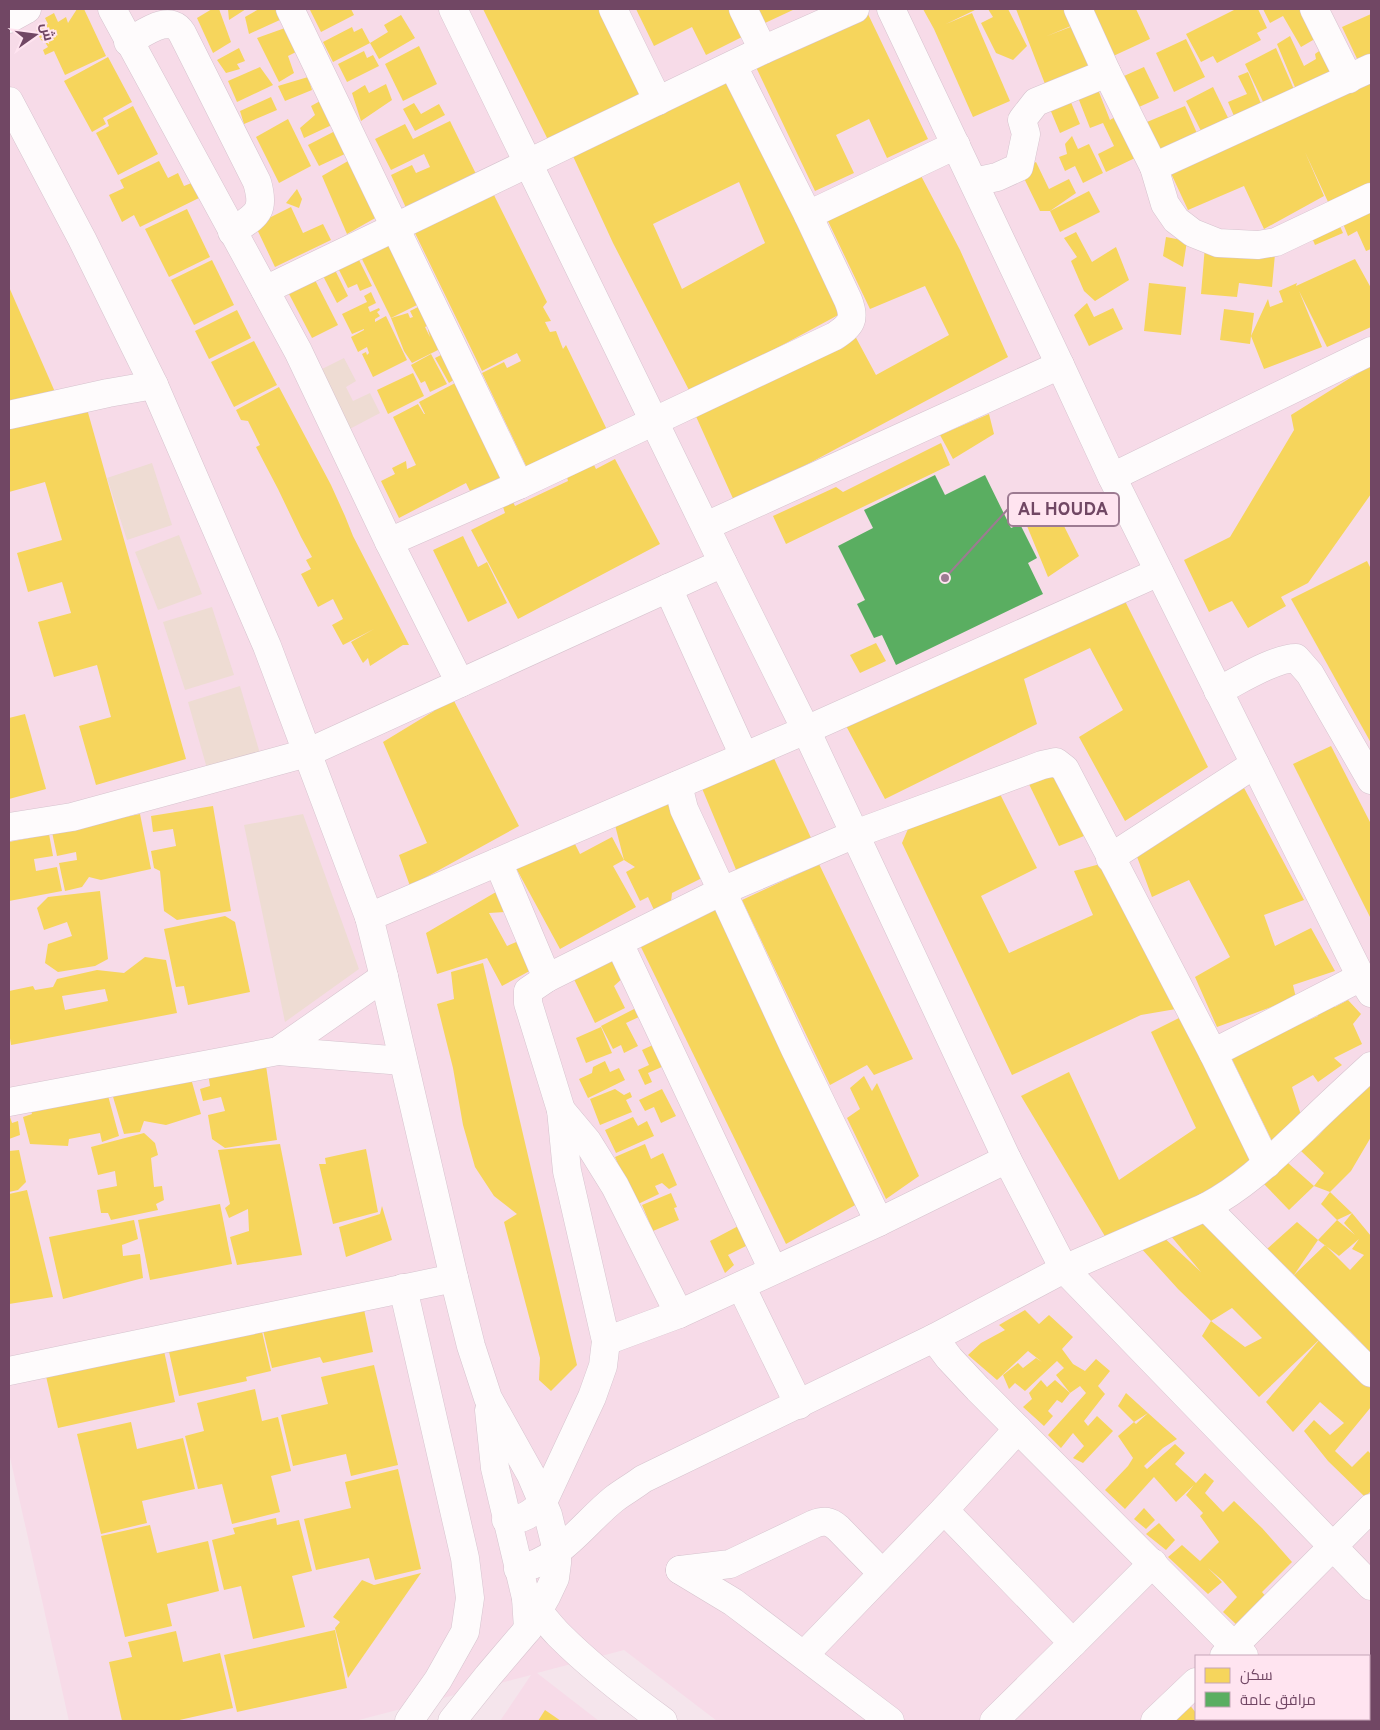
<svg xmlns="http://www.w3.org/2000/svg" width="1380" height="1730" viewBox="0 0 1380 1730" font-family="Overpass,Cairo,sans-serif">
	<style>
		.residential { fill: #f7dbe8; fill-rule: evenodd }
		.green { fill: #eedcd3 }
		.homes { fill: #f6d55c; fill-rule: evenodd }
		.public { fill: #5aae61 }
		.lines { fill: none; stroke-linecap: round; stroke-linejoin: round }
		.minor-casing { stroke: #d6c3ce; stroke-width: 29 }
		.tertiary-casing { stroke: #d6c3ce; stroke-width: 29 }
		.minor { stroke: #fefbfc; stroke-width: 28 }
		.tertiary { stroke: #fefbfc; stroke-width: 28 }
		.leader { fill: none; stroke: #9d7b92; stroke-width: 2 }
		.callout-dot { fill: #9d7b92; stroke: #ffe4f0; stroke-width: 2 }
		.callout { fill: #ffe4f0; stroke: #9d7b92; stroke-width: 2 }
		.callout-label { font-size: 18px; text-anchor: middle; font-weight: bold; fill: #714764 }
	</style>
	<rect width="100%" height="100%" fill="#f5e5ec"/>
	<!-- residential -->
	<path class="residential" d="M9,9H1371V1721H717L624,1650L537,1673L599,1721H500L531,1675L355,1721H69L9,1453ZM1196,1656H1369V1719H1196Z"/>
	<!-- green -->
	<g class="green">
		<polygon points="344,358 356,381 346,387 353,401 370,393 380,413 344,432 314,373"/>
		<polygon points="152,463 172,525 127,540 107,478"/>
		<polygon points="179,535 202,594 158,610 135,552"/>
		<polygon points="212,607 234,675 185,690 163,622"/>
		<polygon points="240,686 261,757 208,772 188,702"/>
		<polygon points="303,814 359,969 285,1022 244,825"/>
	</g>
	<!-- homes -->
	<g class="homes">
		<polygon points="77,9 84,9 106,56 65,75 54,51 45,55 43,50 48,47 45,42 41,40 36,30 48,24 45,18 54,13 58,22 66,17 68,23"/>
		<polygon points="212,9 219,9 231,42 213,53 197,18"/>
		<polygon points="228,9 246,9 229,20"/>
		<polygon points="259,9 278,9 282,19 249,34 245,17"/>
		<polygon points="311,9 351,9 354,15 321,32 310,10"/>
		<polygon points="483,9 610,9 652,94 550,144"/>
		<polygon points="636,9 733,9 746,35 706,55 692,27 654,46"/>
		<polygon points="758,9 795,9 765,23"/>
		<polygon points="923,9 977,9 946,24 972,13 1010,101 973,117 934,29"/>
		<polygon points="988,9 1008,9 1027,46 1013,60 996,53 981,23 993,17"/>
		<polygon points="1016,9 1064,9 1071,26 1047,36 1073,26 1089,68 1045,84"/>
		<polygon points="1088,9 1136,9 1150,39 1109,58"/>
		<polygon points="1236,9 1258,9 1267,28 1257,33 1261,40 1217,63 1213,56 1201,62 1186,34"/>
		<polygon points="1263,9 1305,9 1320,36 1301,47 1283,16 1270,23"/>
		<polygon points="867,12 928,139 887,158 869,119 836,135 854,173 815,191 755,65"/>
		<polygon points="1371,14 1371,59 1360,65 1342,27"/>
		<polygon points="401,15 415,38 379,59 370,43 388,32 384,25"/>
		<polygon points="352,27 354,32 362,28 370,43 333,62 323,42"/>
		<polygon points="285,28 296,52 288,56 294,73 279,82 257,38"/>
		<polygon points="1290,36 1304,66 1316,59 1315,54 1322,49 1334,76 1297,92 1277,44"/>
		<polygon points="1186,39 1205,77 1174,92 1156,53"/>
		<polygon points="419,46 437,84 403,101 385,64"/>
		<polygon points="239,48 245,61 237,64 240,69 226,73 217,60"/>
		<polygon points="1276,48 1296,94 1266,108 1245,64"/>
		<polygon points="364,51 367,58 373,55 379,66 347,82 338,64"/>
		<polygon points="108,57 132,102 103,118 106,124 92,132 64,81"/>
		<polygon points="260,67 273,85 237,102 228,81"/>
		<polygon points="1144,67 1159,98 1139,107 1124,76"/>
		<polygon points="1248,72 1264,111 1237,123 1228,102 1247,94 1238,76"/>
		<polygon points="308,77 312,90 285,101 278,86"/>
		<polygon points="1371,77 1371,185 1329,204 1305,152 1324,196 1264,229 1244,186 1188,210 1169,169"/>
		<path d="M731,78L842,313L691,394L613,243L572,154ZM739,182L765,243L682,289L653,224Z"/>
		<polygon points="386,84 392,100 361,121 352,93 365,85 369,93"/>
		<polygon points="1097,87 1110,120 1115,117 1135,158 1106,172 1098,154 1114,146 1103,123 1090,128 1077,95"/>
		<polygon points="1213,87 1231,124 1204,137 1186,101"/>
		<polygon points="271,97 277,110 244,124 240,111"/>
		<polygon points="322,100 334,124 304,138 300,128 315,115 311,106"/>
		<polygon points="1070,100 1080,124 1060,133 1050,109"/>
		<polygon points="414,103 421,114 439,104 445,115 415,131 403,109"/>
		<polygon points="133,106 158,154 118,175 96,133 109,126 107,120"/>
		<polygon points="1185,106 1200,140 1162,156 1147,122"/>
		<polygon points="288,119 311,166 279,183 256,137"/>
		<polygon points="450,121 477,176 407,210 391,175 412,165 416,173 430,167 424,154 391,170 375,139 405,124 413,139"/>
		<polygon points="337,130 347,153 319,166 308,145"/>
		<polygon points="1072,136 1078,149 1089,144 1103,173 1083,183 1075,166 1065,171 1059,157 1067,154 1065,144"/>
		<polygon points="159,161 168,178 178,173 184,186 194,182 201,197 140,227 134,215 122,222 109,195 124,188 120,180"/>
		<polygon points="348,161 377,217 347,234 322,176"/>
		<polygon points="1036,162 1049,189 1069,179 1076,193 1050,211 1040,211 1020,170"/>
		<polygon points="919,172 960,250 1008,357 735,503 694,412 854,334 876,375 949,335 925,286 870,309 826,217"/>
		<polygon points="489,185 547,302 543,307 551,321 545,322 550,332 556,331 563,349 566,345 609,434 529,472 482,373 504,362 507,368 521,361 517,353 482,371 414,231"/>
		<polygon points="297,189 302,199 299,208 286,203"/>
		<polygon points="1089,191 1100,212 1060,232 1050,211"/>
		<polygon points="291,207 303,233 323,224 331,240 275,267 255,225"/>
		<polygon points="187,209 210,257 169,277 145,229"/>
		<polygon points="1371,211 1371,249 1366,251 1357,231 1348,236 1342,221"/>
		<polygon points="1337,220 1343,233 1315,245 1310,233"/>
		<polygon points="1076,232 1092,262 1116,247 1129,280 1095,301 1084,291 1071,261 1077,257 1064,238"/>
		<polygon points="1166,237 1187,241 1183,267 1163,256"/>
		<polygon points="391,241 423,302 391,318 361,257"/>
		<polygon points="1205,246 1275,254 1272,287 1239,283 1237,297 1201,294"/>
		<polygon points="358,258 372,286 360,291 357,284 348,288 338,268"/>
		<polygon points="1355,259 1371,288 1371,327 1327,347 1299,291 1322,347 1264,369 1251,336 1250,344 1220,340 1224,309 1254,313 1251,336 1268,299 1270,307 1283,302 1279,291 1297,283 1296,286"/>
		<polygon points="212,260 234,305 194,325 171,280"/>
		<polygon points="333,266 348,296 337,303 321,272"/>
		<polygon points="315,280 338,325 312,338 289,294"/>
		<polygon points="1149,283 1186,287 1181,335 1144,331"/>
		<polygon points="9,287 55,392 9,404"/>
		<polygon points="371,292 376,303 368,307 370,312 379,308 380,310 377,312 380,316 375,319 375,322 386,316 407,360 373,377 362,354 366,352 367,355 369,353 367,347 358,352 351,337 364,330 364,329 352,334 342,314 367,302 364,296"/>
		<polygon points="1087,303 1094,317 1113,308 1123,329 1089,346 1074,315"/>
		<polygon points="424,304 433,323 425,327 430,337 428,330 434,327 444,347 412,363 404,351 391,318 408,313 410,318 413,317 410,311"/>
		<polygon points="237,310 251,338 209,359 195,331"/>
		<polygon points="254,341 277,385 234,407 211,362"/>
		<polygon points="445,353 458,377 449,383 435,358"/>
		<polygon points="431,354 447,384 430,392 425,381 421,383 411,365"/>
		<polygon points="1371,365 1371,494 1308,583 1281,597 1286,606 1248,628 1232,601 1209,612 1184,560 1230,537 1294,430 1291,415"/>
		<polygon points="413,373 424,396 388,414 377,390"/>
		<polygon points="459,381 507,480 473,497 466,483 399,518 381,481 395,474 392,468 406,461 407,469 416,465 393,417 418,404 424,414 425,414 419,402"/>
		<polygon points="279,387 331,485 345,516 353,536 409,645 403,645 370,666 368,658 363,663 351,642 374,629 343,645 332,625 343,619 333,599 318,607 301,574 311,569 306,560 312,557 301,537 278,489 256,447 260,445 248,421 241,420 236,410"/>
		<polygon points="87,409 186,759 96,785 79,726 111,717 97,665 54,677 38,622 71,613 62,582 28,592 17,553 62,540 45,482 9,492 9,427"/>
		<polygon points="989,414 994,434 953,459 940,435"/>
		<polygon points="941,443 950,465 786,544 773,516 836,487 843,492"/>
		<polygon points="615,459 660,544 518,619 471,530 505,513 503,507 513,502 515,506 568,481 567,477 593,463 596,469"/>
		<polygon points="1043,497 1050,515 1060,518 1079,556 1048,577 1020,509"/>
		<polygon points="463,536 478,567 487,562 507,603 468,622 433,550"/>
		<polygon points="1367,561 1371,569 1371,743 1291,599"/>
		<polygon points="1123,597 1208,767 1125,821 1079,737 1123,710 1090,648 1024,679 1037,724 885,799 844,722"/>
		<polygon points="876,643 886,661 860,673 850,655"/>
		<polygon points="452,697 519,826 410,886 399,855 427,843 383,742 434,711 432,707"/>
		<polygon points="25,714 46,789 9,799 9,718"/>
		<polygon points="1331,746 1371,824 1371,919 1293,764"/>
		<polygon points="772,754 812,840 737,872 701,786"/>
		<polygon points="1055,770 1089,834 1059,846 1026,778"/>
		<polygon points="1243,786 1304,900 1264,915 1275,946 1311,928 1335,971 1293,985 1296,998 1217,1027 1195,977 1230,957 1189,880 1152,897 1136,854"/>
		<polygon points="1000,794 1037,868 981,896 1009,953 1093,915 1074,871 1104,863 1176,1009 1141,1015 1012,1075 902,843 908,829"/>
		<polygon points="667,800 704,877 672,893 671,902 654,910 648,897 640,901 626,872 635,867 624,860 615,825"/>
		<polygon points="213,806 231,911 177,920 164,911 160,871 154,868 151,851 176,846 173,829 153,832 151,816"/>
		<polygon points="140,814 151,869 101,880 89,877 82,887 65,891 59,863 77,860 76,852 57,856 52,832"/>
		<polygon points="49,834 53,856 34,859 36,871 57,867 62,891 9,901 9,842"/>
		<polygon points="612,837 624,860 613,866 636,907 560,949 516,868 572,838 580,854"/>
		<polygon points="819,864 913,1059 874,1075 867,1065 830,1085 742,900"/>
		<polygon points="100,891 108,959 95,966 58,972 45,963 48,944 72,936 67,922 44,930 37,908 48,897"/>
		<polygon points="496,892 505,912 489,913 507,946 521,940 535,968 502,986 487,958 437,974 426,933"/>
		<polygon points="716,908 857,1204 786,1244 637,939"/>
		<polygon points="225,916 235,922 250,992 188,1005 184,986 176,987 164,929"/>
		<polygon points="613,955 624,977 614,986 625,1008 595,1023 572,975"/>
		<path d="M145,957L166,960L177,1013L11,1045L9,1031V991L33,986L35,990L53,987L57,979L97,970L124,973ZM105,989L108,1001L65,1010L62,996Z"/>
		<polygon points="483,963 577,1365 551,1391 539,1380 540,1358 504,1222 517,1214 494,1196 475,1167 463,1125 453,1068 437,1004 454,999 451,972"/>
		<polygon points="1331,1000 1335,1007 1348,1000 1361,1014 1353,1024 1362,1044 1334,1058 1342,1065 1318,1082 1313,1075 1292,1087 1301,1115 1273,1143 1230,1055 1318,1016 1316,1009"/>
		<polygon points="636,1008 641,1016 626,1023 638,1046 624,1053 621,1045 613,1049 601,1026"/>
		<polygon points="1183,1016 1257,1164 1109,1243 1021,1096 1069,1072 1119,1180 1196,1128 1151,1032"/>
		<polygon points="601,1027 612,1053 586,1063 576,1038"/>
		<polygon points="655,1044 664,1066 648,1073 652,1082 645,1085 638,1070 649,1065 642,1050"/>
		<polygon points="265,1059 277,1140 225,1148 212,1139 208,1115 225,1111 221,1097 203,1101 200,1089 210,1086 208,1073"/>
		<polygon points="605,1061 610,1072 619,1068 625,1080 588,1098 579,1079 592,1073 593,1067"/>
		<polygon points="190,1075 201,1114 166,1125 144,1121 140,1132 124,1134 111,1090"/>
		<polygon points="864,1076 872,1091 877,1083 919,1176 886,1199 847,1118 860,1109 850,1088"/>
		<polygon points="1371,1084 1371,1137 1351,1171 1330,1192 1352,1213 1337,1220 1355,1235 1344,1223 1352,1213 1371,1236 1371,1353 1350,1331 1320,1306 1294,1275 1325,1245 1350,1270 1364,1255 1352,1249 1359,1239 1339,1256 1318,1240 1337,1220 1321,1204 1330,1192 1314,1186 1324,1173 1301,1151 1319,1135 1343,1108"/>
		<polygon points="615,1089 624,1095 630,1092 632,1097 626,1100 632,1112 600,1125 590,1099"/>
		<polygon points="662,1089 676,1116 661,1123 654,1107 645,1111 639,1100"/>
		<polygon points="107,1092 119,1136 102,1142 100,1133 69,1139 68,1146 30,1144 23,1117 32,1114 30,1107"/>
		<polygon points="9,1114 12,1123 18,1121 20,1135 9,1139"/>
		<polygon points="633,1117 638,1126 647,1121 654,1136 616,1153 605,1130"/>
		<polygon points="144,1133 155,1143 158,1155 151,1158 154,1187 162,1186 164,1200 156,1204 158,1210 111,1220 108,1213 101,1213 97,1190 117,1186 115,1171 98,1175 91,1147"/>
		<polygon points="280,1144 302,1255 237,1265 230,1237 249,1231 248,1209 229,1218 225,1208 230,1204 218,1150"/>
		<polygon points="645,1144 651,1159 663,1153 677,1185 669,1189 662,1183 655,1186 659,1194 636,1205 615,1157"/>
		<polygon points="366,1149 378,1212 333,1224 319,1164 326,1164 325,1158"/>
		<polygon points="19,1150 26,1182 18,1190 9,1192 9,1151"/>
		<polygon points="1288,1163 1314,1186 1289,1210 1263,1183"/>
		<polygon points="27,1190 53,1297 9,1304 9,1194"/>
		<polygon points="671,1193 677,1207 674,1208 679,1220 653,1231 642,1205"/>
		<polygon points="220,1204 232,1264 150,1280 138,1220"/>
		<polygon points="382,1206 392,1240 346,1257 339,1227 380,1214"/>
		<polygon points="1204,1215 1321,1338 1259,1397 1202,1336 1211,1321 1245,1347 1262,1338 1232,1308 1211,1321 1178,1289 1140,1247 1160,1234 1201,1272 1170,1235"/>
		<polygon points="134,1220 138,1239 122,1245 123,1256 140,1254 143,1278 63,1299 49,1237"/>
		<polygon points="1297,1222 1318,1240 1294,1275 1267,1249"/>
		<polygon points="744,1223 754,1242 728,1255 734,1265 725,1273 710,1241"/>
		<polygon points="362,1300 373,1352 323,1363 320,1357 272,1368 261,1322"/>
		<polygon points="1025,1310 1039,1324 1049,1315 1073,1337 1062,1349 1073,1364 1085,1371 1096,1359 1110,1371 1098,1386 1105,1394 1084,1421 1088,1426 1097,1416 1113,1431 1083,1463 1073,1458 1084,1446 1073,1433 1061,1448 1048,1435 1086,1393 1080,1386 1070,1393 1056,1375 1064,1368 1057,1361 1025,1391 1015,1383 1009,1389 1003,1375 1018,1363 1023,1368 1036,1358 1042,1362 1028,1351 997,1380 968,1355 981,1343 1005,1330 999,1325"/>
		<polygon points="260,1323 271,1371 246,1377 247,1381 179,1396 167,1343"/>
		<polygon points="1321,1338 1371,1388 1371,1407 1335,1451 1352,1467 1368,1451 1371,1454 1371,1491 1365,1497 1328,1461 1304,1431 1314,1420 1330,1435 1344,1423 1320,1402 1293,1432 1266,1402"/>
		<polygon points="163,1346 175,1402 58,1428 45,1372"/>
		<polygon points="374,1365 398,1465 351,1476 346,1454 293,1466 281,1415 328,1404 321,1377"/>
		<polygon points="1041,1380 1047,1387 1055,1380 1070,1393 1062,1403 1057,1400 1048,1411 1053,1416 1044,1426 1023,1407 1032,1399 1029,1393"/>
		<polygon points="255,1389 262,1421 278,1417 291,1471 271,1476 280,1512 232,1524 222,1484 198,1489 185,1436 204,1431 197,1403"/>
		<polygon points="1126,1393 1148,1413 1177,1439 1163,1448 1144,1466 1147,1469 1175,1444 1185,1453 1175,1464 1196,1483 1205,1473 1214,1481 1205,1493 1223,1512 1234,1501 1262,1528 1292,1562 1262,1592 1267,1598 1238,1626 1223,1612 1237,1597 1223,1581 1208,1568 1222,1582 1208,1594 1168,1557 1182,1545 1200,1561 1219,1542 1200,1516 1203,1513 1186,1495 1194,1485 1176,1502 1154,1477 1125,1509 1105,1490 1128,1466 1133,1458 1118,1436 1134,1422 1136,1424 1148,1413 1134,1422 1118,1406"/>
		<polygon points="131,1422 137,1449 183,1438 195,1489 142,1501 147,1523 101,1534 77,1434"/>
		<polygon points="398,1469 421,1569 375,1580 369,1558 316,1570 304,1519 351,1508 345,1482"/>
		<polygon points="1144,1508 1155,1520 1146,1529 1134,1519"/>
		<polygon points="276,1518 277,1525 299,1520 312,1571 292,1576 305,1627 253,1639 241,1586 224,1590 212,1540 235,1534 233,1528"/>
		<polygon points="1159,1523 1175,1540 1166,1550 1146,1534"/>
		<polygon points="150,1525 157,1553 208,1541 219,1591 167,1604 172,1626 125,1637 101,1536"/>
		<polygon points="421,1573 348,1678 335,1628 340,1622 333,1617 362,1580 374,1585"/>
		<polygon points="335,1630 347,1688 237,1712 224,1655"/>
		<polygon points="176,1631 183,1662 220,1653 233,1708 175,1721 122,1721 109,1662 132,1657 128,1642"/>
		<polygon points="1189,1704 1196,1713 1196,1719 1201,1719 1203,1721 1168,1721"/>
		<polygon points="545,1710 561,1721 538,1721"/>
	</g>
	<!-- public -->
	<polygon class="public" points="935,475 945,495 985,475 1011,528 1020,524 1037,558 1028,563 1043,594 896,665 882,635 874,638 857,604 865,600 838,546 873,528 864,510"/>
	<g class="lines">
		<defs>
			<g id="minor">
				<polyline points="112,9 298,351 389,542 460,683"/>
				<polyline points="290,9 519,485"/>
				<polyline points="453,9 723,563 806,730 1007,1159 1064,1269 1371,1586"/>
				<polyline points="613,9 658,101"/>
				<polyline points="743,9 763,50"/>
				<polyline points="891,9 1060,365 1112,477 1361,977 1371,993"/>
				<polyline points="1078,9 1107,73 1154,167 1165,204 1176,220 1193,233 1218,243 1258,245 1276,242 1371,197"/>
				<polyline points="1314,9 1349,79"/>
				<polyline points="9,19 27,9"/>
				<path d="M128,42C143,34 170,12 182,33L257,182C266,213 256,215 232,232"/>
				<polyline points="1154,167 1371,68"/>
				<polyline points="974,182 997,177 1019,167 1026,134 1022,120 1036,102 1107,73"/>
				<polyline points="808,215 956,145"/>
				<polyline points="265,290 763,50 855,9"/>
				<polyline points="9,415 108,393 154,385"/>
				<polyline points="1112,477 1371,351"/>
				<polyline points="706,526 1060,365"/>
				<path d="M389,542L519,485L835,336C851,325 856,320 848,300L808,215L733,66"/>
				<polyline points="668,588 744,756"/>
				<path d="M1218,691C1238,681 1275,658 1296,658L1310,674L1371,780"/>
				<polyline points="678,785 684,809 795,1049 879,1222"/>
				<polyline points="9,827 72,817 307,753 723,563"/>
				<polyline points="1110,858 1255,764"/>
				<polyline points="498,862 547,978"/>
				<polyline points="369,917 806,730 1159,572"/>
				<polyline points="619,943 773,1270"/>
				<polyline points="278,1051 403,1061"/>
				<polyline points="1213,1053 1361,977"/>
				<polyline points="9,1102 278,1051 384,977"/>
				<polyline points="561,1110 587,1141 615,1186 679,1314"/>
				<polyline points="1206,1207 1371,1373"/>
				<polyline points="741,1286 799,1405"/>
				<polyline points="403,1288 465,1558 470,1598 465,1632 438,1680 409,1721"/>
				<polyline points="934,1338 949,1358 978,1389 1244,1656"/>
				<polyline points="606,1341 679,1314 879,1222 1007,1159"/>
				<polyline points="9,1371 454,1278"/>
				<polyline points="944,1510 1073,1643 994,1721"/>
				<path d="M506,1520C523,1520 532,1514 543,1502L592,1397L603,1366L606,1341L567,1171L561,1110L528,1003V991L547,978L722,891L855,834L1042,765L1056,762L1065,769L1213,1053L1267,1164"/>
				<path d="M518,1569C559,1562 584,1523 614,1499C623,1492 634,1486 643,1479L934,1338L1064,1269L1206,1207C1245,1186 1271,1160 1303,1130C1325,1108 1348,1087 1371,1066"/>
				<polyline points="680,1570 733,1602 890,1721"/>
				<path d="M680,1570L730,1564L814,1524C824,1520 830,1521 838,1528L882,1573"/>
				<path d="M526,1598C538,1609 547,1623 559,1635C591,1667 627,1695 663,1721"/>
				<polyline points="1073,1643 1153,1563"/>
				<polyline points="804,1655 944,1510 1018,1429"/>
				<polyline points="1224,1656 1371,1508"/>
				<polyline points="1305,1719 1307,1721"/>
				<polyline points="1155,1721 1196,1682"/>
			</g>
			<g id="tertiary">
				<polyline points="9,101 82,239 154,385 267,646 369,917 384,977 454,1278 471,1346 488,1398 531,1475 548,1515 557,1551 557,1563 555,1578 546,1597 528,1629 488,1676 452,1721"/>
				<polyline points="489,1410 495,1468 526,1598 528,1629"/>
			</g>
		</defs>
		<!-- minor casing -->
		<use href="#minor" class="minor-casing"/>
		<!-- tertiary casing -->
		<use href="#tertiary" class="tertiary-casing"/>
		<!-- minor -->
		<use href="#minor" class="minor"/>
		<!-- tertiary -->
		<use href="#tertiary" class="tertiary"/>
	</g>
	<!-- callouts -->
	<path class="leader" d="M945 578L1008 509"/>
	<circle class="callout-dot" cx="945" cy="578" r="5"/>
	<rect class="callout" x="1008" y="493" width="111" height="33" rx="5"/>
	<g class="callout-label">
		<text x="1063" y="515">AL HOUDA</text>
	</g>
	<!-- border -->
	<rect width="1380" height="1730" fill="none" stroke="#714764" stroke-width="20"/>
	<!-- legend -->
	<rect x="1195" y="1655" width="175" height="65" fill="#ffe4f0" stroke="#c6a5b8"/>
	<rect x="1205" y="1668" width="25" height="15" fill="#f6d55c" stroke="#c6a5b8"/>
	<text x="1240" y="1680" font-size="15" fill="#714764">سكن</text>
	<rect x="1205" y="1692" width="25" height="15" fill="#5aae61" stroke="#c6a5b8"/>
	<text x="1240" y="1705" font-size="15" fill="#714764">مرافق عامة</text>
	<!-- north arrow -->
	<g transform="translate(35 35) rotate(76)" stroke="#ffe4f0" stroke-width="4" paint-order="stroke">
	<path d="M0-4L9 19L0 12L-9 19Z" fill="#714764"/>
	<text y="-8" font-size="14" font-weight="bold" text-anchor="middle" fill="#714764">ش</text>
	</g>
</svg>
